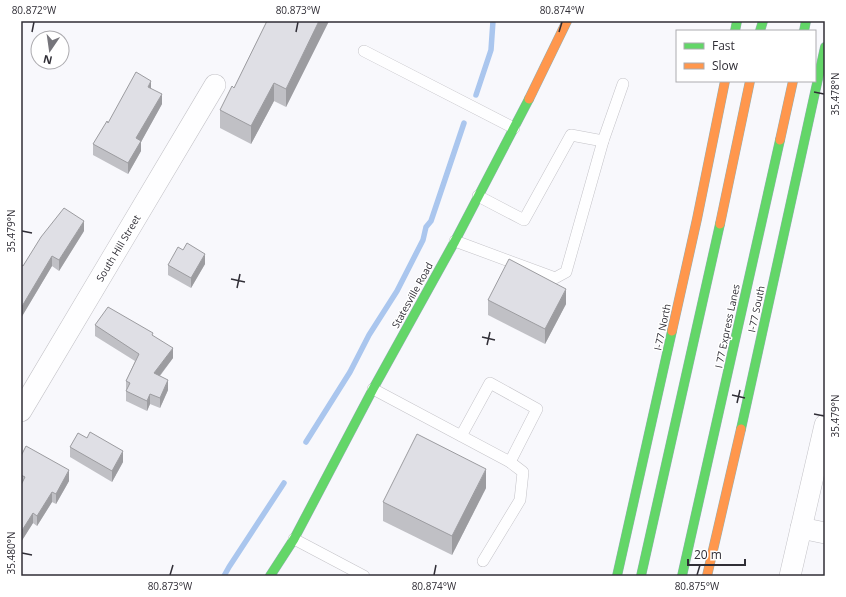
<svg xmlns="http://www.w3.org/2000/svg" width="846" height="597" viewBox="0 0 846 597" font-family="'Open Sans',sans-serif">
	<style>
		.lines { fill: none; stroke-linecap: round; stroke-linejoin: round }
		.stream { stroke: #aac6ee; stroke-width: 5.5 }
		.lane-casing { stroke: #c4c3c8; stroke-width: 12 }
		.street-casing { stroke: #c4c3c8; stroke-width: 22 }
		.fast-casing { stroke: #94afb4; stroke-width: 10 }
		.slow-casing { stroke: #94afb4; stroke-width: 10 }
		.lane { stroke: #fefeff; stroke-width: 11 }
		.street { stroke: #fefeff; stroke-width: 21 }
		.fast { stroke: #63d668; stroke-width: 9 }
		.slow { stroke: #ff974d; stroke-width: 9 }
		.wall { fill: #c0c0c5 }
		.shaded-wall { fill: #9c9ca0 }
		.building { fill: #dfdfe5; stroke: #9c9ca0 }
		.ticks { fill: none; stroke: #302e36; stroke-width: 1.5 }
		.labels { text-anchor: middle; stroke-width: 3; stroke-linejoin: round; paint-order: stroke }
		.street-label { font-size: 10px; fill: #302e36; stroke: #fff }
		.neatline { fill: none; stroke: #302e36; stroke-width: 1.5 }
		.ticks-label { font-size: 10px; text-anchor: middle; fill: #302e36 }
	</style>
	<rect width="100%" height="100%" fill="#f8f8fc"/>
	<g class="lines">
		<!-- stream -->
		<g class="stream">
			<polyline points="476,95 491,50 493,21"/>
			<polyline points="306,442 350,372 369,335 397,291 423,240 426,227 431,221 464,123"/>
			<polyline points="224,576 229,567 284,483"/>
		</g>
		<defs>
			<g id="lane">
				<polyline points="364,51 514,128"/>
				<polyline points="478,196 524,220 571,135 603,141"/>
				<polyline points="455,241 555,278 566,272 603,141 623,84"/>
				<polyline points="373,389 510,462 537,409 490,383 461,436"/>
				<polyline points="294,539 364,576"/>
				<polyline points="483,561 520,500 523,472 510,462"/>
			</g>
			<g id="street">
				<polyline points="21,411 215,85"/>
				<polyline points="801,528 825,533"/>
				<polyline points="790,576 825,425"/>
			</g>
			<g id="fast">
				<polyline points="735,31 737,21"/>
				<polyline points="760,31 763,21"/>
				<polyline points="804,31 806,21"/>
				<polyline points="741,429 825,47"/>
				<polyline points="270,576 294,539 373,389 455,241 529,99"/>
				<polyline points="617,576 672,331"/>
				<polyline points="641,576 720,224"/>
				<polyline points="682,576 780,140"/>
			</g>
			<g id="slow">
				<polyline points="529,99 567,21"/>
				<polyline points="780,140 793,81"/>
				<polyline points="720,224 750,81"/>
				<polyline points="672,331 697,219 725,81"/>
				<polyline points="707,576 741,429"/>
			</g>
		</defs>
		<!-- lane casing -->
		<use href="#lane" class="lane-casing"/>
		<!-- street casing -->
		<use href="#street" class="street-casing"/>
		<!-- fast casing -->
		<use href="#fast" class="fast-casing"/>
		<!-- slow casing -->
		<use href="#slow" class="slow-casing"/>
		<!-- lane -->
		<use href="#lane" class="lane"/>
		<!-- street -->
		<use href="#street" class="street"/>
		<!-- fast -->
		<use href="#fast" class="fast"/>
		<!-- slow -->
		<use href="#slow" class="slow"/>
	</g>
	<!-- wall -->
	<g class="wall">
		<polygon points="267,21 329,21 286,107 274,101 251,144 220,128 220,110 234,88"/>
		<polygon points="151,88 162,104 141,142 141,151 128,174 93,155 93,144 108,123"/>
		<polygon points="84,231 59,271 52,266 21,318 21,265 23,266"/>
		<polygon points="183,250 205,264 191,288 168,275 168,265"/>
		<polygon points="488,300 566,304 545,344 488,315"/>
		<polygon points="95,325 153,336 173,358 160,376 168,390 160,408 150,404 147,411 126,401 126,381 135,361 95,336"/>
		<polygon points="70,447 123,462 112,482 70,457"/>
		<polygon points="21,456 69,481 56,504 52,502 37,526 33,523 21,542"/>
		<polygon points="486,488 452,555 383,521 383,502"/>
	</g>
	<!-- shaded-wall -->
	<g class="shaded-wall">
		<polygon points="319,21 329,21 286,107 286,89"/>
		<polygon points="151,81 151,91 148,87"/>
		<polygon points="274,83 274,101 251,144 251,126"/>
		<polygon points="162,94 162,104 141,142 141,151 128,174 128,163 136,138"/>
		<polygon points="84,221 84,231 59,271 59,260"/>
		<polygon points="205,254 205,264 191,288 191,278"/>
		<polygon points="52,256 52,266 21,318 21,308"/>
		<polygon points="566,289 566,304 545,344 545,329"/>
		<polygon points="173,348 173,358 154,383 154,373"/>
		<polygon points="168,380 168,390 160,408 160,398"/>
		<polygon points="150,394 150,404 147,411 147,401"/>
		<polygon points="123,451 123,462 112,482 112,471"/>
		<polygon points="486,469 486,488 452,555 452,536"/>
		<polygon points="69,470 69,481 56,504 56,494"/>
		<polygon points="52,492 52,502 37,526 37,516"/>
		<polygon points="33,513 33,523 21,542 21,532"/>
	</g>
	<!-- building -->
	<g class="building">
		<polygon points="267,21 319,21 286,89 274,83 251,126 220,110 232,86 234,88"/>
		<polygon points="136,72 151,81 148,87 162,94 136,138 141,141 128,163 93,144 107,121 108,123"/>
		<polygon points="64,208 84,221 59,260 52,256 21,308 21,265 23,266 41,237"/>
		<polygon points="187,243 205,254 191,278 168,265 178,247 183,250"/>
		<polygon points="509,259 566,289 545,329 488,300"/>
		<polygon points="108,307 153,333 152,335 173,348 154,373 168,380 160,398 150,394 147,401 126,391 130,383 126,381 139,354 95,325"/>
		<polygon points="90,432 123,451 112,471 70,447 78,433 87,438"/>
		<polygon points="417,434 486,469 452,536 383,502"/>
		<polygon points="26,446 69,470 56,494 52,492 37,516 33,513 21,532 21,485 25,477 21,475 21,456"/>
	</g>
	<!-- ticks -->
	<path class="ticks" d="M32,32L34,22M296,32L298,22M559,32L562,22M814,92L824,94M22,231L32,233M231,279L245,282M237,288L240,274M482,337L495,340M487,345L490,332M732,395L745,398M737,403L740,390M814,414L824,416M22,553L32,555M170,575L173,565M434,575L436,565M697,575L700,565"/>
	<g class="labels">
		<!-- street labels -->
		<g class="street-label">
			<text transform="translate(118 248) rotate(-59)" y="4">South Hill Street</text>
			<text transform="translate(412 295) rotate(-61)" y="4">Statesville Road</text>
			<text transform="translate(756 309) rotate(-78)" y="4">I-77 South</text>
			<text transform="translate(727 326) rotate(-78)" y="4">I 77 Express Lanes</text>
			<text transform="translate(662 327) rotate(-78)" y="4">I-77 North</text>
		</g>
	</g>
	<!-- border -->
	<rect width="846" height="597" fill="none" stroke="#ffffff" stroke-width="44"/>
	<!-- legend -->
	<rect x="676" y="30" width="140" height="52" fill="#ffffff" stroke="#acabaf"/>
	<rect x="684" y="43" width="20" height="6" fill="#63d668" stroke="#acabaf"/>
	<text x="712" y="50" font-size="12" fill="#302e36">Fast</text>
	<rect x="684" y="63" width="20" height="6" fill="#ff974d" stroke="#acabaf"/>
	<text x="712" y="70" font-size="12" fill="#302e36">Slow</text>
	<!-- north arrow -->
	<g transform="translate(50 50) rotate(193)"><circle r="19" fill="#ffffff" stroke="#acabaf"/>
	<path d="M0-3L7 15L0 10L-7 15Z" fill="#76757b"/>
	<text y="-6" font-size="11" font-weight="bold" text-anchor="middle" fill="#302e36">N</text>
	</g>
	<!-- scale -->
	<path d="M688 559v6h57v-6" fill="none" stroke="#302e36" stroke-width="2"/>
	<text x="694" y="559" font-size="12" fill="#302e36" stroke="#ffffff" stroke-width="3" paint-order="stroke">20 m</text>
	<rect x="22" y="22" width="802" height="553" class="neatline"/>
	<g class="ticks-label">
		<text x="34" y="14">80.872°W</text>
		<text x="298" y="14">80.873°W</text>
		<text x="562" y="14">80.874°W</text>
		<text transform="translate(835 94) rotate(-90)" y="4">35.478°N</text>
		<text transform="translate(11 231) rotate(-90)" y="4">35.479°N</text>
		<text transform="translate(835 416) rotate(-90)" y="4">35.479°N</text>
		<text transform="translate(11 553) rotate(-90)" y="4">35.480°N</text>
		<text x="170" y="590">80.873°W</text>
		<text x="434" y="590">80.874°W</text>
		<text x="697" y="590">80.875°W</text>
	</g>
</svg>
